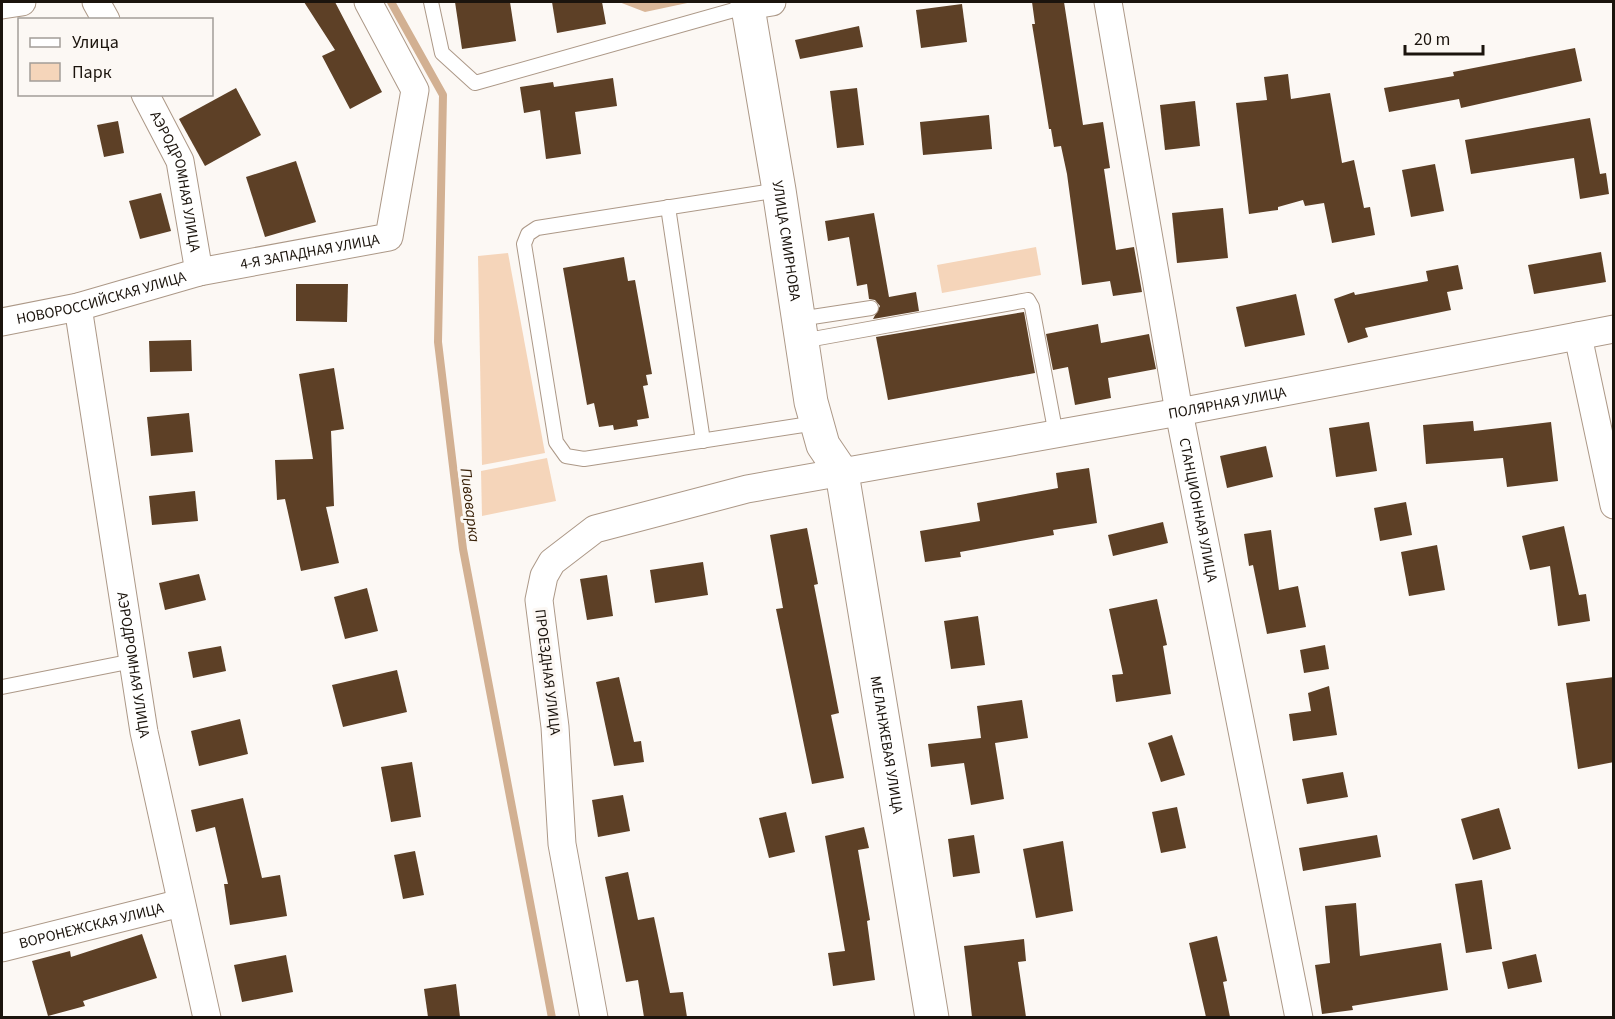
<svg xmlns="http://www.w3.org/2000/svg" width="1615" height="1019" viewBox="0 0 1615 1019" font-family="'Source Sans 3',sans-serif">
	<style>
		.green { fill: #f5d5ba }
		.forest { fill: #d9b698 }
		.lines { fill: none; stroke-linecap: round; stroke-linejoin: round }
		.stream { stroke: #d2b092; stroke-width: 8 }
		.building { fill: #5d4026 }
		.service-casing { stroke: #ac9887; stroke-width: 16 }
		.minor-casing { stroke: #ac9887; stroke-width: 29 }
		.tertiary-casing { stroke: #ac9887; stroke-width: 35 }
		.service { stroke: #fff; stroke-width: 14 }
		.minor { stroke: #fff; stroke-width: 27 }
		.tertiary { stroke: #fff; stroke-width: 33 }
		.labels { text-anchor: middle; stroke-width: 6; stroke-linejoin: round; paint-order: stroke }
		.street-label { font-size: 15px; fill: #1b140d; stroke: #fcf8f4 }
		.water-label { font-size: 16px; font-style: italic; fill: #3b230a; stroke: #fcf8f4 }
	</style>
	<rect width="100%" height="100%" fill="#fcf8f4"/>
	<!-- green -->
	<g class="green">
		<polygon points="1036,247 1041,275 942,293 937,265"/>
		<polygon points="508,253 545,453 482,465 478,256"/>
		<polygon points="547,458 556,501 482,516 481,471"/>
	</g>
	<!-- forest -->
	<polygon class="forest" points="619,2 692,2 645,12"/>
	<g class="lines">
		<!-- stream -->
		<polyline class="stream" points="391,2 443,95 438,342 463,549 552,1018"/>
	</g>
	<!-- building -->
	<g class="building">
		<polygon points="304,2 335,2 382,92 350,109 322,56 335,50"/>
		<polygon points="455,2 510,2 516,41 462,49"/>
		<polygon points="552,2 602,2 606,24 557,33"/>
		<polygon points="1032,2 1064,2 1083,125 1103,122 1110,168 1104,169 1116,250 1134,247 1142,292 1113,296 1110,281 1082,285 1067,174 1061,146 1054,147 1051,129 1049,129 1032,24 1035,24"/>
		<polygon points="962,4 967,42 921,48 916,10"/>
		<polygon points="859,26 863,47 800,59 795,40"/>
		<polygon points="1575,48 1582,81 1461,108 1459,99 1389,112 1384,88 1454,76 1453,72"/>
		<polygon points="1288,74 1291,99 1330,93 1342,163 1354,160 1364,208 1370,207 1375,235 1332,243 1324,203 1305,206 1303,200 1278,207 1278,210 1249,214 1236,103 1267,100 1264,77"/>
		<polygon points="613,78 617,106 575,112 581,154 546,159 540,110 524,113 520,87 553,82 554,87"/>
		<polygon points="236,88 261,135 205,166 179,119"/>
		<polygon points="857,88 864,145 837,148 830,91"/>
		<polygon points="1195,101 1200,146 1165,150 1160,105"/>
		<polygon points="989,115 992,149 923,155 920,122"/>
		<polygon points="1590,118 1600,174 1606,173 1609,194 1580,199 1574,158 1471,174 1465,140"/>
		<polygon points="118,121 124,153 104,157 97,125"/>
		<polygon points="296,161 316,222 265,237 246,177"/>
		<polygon points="1435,164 1444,211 1411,217 1402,170"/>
		<polygon points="161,193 171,231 140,239 129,201"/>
		<polygon points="1223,208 1228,258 1177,263 1172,213"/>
		<polygon points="874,213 889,297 916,292 919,311 873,319 880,306 875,300 869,299 867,284 857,286 849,237 828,241 825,221"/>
		<polygon points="1601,252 1606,282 1534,294 1528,265"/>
		<polygon points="624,257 628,281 635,280 652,374 646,375 648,385 643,386 649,418 637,420 638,426 614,430 613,425 599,427 594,403 587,405 563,268"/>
		<polygon points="1458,265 1463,289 1447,292 1451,310 1365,328 1368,337 1348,343 1334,299 1354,292 1355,295 1428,281 1426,271"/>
		<polygon points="296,284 348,284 347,322 296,321"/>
		<polygon points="1296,294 1305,335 1245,347 1236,307"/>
		<polygon points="1024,312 1035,373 888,400 876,337"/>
		<polygon points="1098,324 1101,343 1149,334 1156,369 1108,378 1111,398 1075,405 1068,367 1053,370 1046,334"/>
		<polygon points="191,340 192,371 150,372 149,341"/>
		<polygon points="334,368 344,429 331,431 334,506 326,507 339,563 301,571 285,499 277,500 275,460 313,459 299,374"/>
		<polygon points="189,413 193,452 151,456 147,417"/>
		<polygon points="1473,421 1474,431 1551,422 1558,481 1507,487 1503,458 1426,464 1423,425"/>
		<polygon points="1369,422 1377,471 1336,477 1329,428"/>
		<polygon points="1266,446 1273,477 1227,488 1220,456"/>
		<polygon points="1089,468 1097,523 1053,530 1054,535 960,552 961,557 925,562 920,531 980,521 977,503 1058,488 1056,473"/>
		<polygon points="195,491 198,521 152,525 149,496"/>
		<polygon points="1406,502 1412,535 1380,541 1374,508"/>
		<polygon points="1163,522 1168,543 1113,556 1108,535"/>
		<polygon points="1564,526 1579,595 1586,594 1590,621 1558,626 1550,566 1530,570 1522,536"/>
		<polygon points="807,528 818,584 814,585 839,713 831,715 844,778 812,784 776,609 783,608 770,535"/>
		<polygon points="1271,530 1279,590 1298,586 1306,627 1267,634 1253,565 1249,566 1244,534"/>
		<polygon points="1437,545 1445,590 1409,596 1401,552"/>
		<polygon points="703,562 708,595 655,603 650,570"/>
		<polygon points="199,574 206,600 165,610 159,583"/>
		<polygon points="607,575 613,616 587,620 580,579"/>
		<polygon points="367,588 378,631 345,639 334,597"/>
		<polygon points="1157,599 1167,645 1163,646 1171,694 1116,702 1112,675 1123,674 1109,609"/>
		<polygon points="978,616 985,665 951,669 944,621"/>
		<polygon points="1325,645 1329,669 1304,673 1300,650"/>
		<polygon points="221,646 226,671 193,678 188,652"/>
		<polygon points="397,670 407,712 343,727 332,685"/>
		<polygon points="619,677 634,742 641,741 644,762 614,766 596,682"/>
		<polygon points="1614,677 1614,762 1578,769 1566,683"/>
		<polygon points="1329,686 1337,735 1293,741 1289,714 1311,711 1308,693"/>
		<polygon points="1022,700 1028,738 995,743 1004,799 971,805 964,763 931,767 928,744 981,738 977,706"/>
		<polygon points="240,719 248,754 199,766 191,731"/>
		<polygon points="1172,735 1185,775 1161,782 1148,743"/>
		<polygon points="412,762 421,817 391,822 381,767"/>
		<polygon points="1343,772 1348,797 1307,804 1302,779"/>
		<polygon points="623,795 630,831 598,837 592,800"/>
		<polygon points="243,798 262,878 280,875 287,916 230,925 224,884 228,884 215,827 196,832 191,810"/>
		<polygon points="1177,807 1186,848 1161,853 1152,812"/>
		<polygon points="1499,808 1511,849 1473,860 1461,819"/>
		<polygon points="786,812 795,852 769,858 759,818"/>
		<polygon points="864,827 869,848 858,850 870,920 867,921 875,980 833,986 828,953 845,951 825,836"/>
		<polygon points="974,835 980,873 953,877 948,839"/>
		<polygon points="1377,835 1381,857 1303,871 1299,848"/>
		<polygon points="1063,841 1073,911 1036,918 1023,849"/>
		<polygon points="415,851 424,895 403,899 394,855"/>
		<polygon points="628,872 638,920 654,917 670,993 683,992 687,1017 644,1017 638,980 626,982 605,877"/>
		<polygon points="1482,880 1492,949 1466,953 1455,884"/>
		<polygon points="1356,903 1360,956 1441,943 1448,990 1352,1006 1353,1010 1322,1014 1315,965 1330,963 1325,906"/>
		<polygon points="142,934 157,978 83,1001 85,1006 48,1016 32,961 70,951 71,957"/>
		<polygon points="1217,936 1227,981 1223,982 1230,1017 1206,1017 1189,943"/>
		<polygon points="1024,939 1026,961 1018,962 1026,1017 972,1017 964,946"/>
		<polygon points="1536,954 1542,982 1508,989 1502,962"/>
		<polygon points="286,955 293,992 242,1002 234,965"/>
		<polygon points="456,984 460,1017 428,1017 424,989"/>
	</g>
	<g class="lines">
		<defs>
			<g id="service">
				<polyline points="431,2 442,53 475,83 748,6"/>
				<polyline points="779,190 537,228 528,234 524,244 556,442 566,456 584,459 816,423"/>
				<polyline points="668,207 703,441"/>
				<polyline points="799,319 871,308"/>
				<polyline points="802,341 1028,300 1032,307 1056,435"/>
				<polyline points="2,687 133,661"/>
			</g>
			<g id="minor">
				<polyline points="96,2 106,20"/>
				<path id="s1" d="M1108,2L1179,412L1299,1018"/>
				<polyline points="2,5 22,2"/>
				<polyline points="748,6 772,2"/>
				<path id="s2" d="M145,94L180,161L199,272"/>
				<path id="s3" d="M78,307L144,732L207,1018"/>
				<path id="s4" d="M2,322L78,307L199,272L389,237L415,90L368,2"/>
				<polyline points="1578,336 1614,505"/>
				<path id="s5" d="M2,948L181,903"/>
				<path id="s6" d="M594,1018L562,844L555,727L539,600L544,576L552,562L595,529L747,489L1179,412L1614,329"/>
			</g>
			<g id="tertiary">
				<path id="s7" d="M747,2L779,190L811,402L823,445L842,473L932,1018"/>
			</g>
		</defs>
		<!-- service casing -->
		<use href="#service" class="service-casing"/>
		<!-- minor casing -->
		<use href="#minor" class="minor-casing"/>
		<!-- tertiary casing -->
		<use href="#tertiary" class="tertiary-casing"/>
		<!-- service -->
		<use href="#service" class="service"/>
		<!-- minor -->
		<use href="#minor" class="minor"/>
		<!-- tertiary -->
		<use href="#tertiary" class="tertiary"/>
	</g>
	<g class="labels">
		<!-- street labels -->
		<g class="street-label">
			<text dy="5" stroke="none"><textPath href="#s2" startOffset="94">АЭРОДРОМНАЯ УЛИЦА</textPath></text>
			<text dy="5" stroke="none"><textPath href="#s7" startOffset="242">УЛИЦА СМИРНОВА</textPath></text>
			<text dy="5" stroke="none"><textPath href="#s4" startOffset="316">4-Я ЗАПАДНАЯ УЛИЦА</textPath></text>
			<text dy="5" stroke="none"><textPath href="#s4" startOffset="102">НОВОРОССИЙСКАЯ УЛИЦА</textPath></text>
			<text dy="5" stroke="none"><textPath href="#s6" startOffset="1162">ПОЛЯРНАЯ УЛИЦА</textPath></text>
			<text dy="5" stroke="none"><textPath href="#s1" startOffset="516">СТАНЦИОННАЯ УЛИЦА</textPath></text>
			<text dy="5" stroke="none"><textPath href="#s3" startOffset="362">АЭРОДРОМНАЯ УЛИЦА</textPath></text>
			<text transform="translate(548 672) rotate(83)" y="5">ПРОЕЗДНАЯ УЛИЦА</text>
			<text dy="5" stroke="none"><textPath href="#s7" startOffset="759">МЕЛАНЖЕВАЯ УЛИЦА</textPath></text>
			<text dy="5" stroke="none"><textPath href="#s5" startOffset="92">ВОРОНЕЖСКАЯ УЛИЦА</textPath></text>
		</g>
		<!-- water labels -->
		<g class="water-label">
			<text transform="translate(471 505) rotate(83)" y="6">Пивоварка</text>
		</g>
	</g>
	<!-- border -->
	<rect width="1615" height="1019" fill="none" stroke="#1b140d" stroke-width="6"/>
	<!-- legend -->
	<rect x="18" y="18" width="195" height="78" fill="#fcf8f4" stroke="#a29d98" stroke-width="1.5"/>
	<rect x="30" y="38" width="30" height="9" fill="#ffffff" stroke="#a29d98" stroke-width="1.5"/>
	<text x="72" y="48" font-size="18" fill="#1b140d">Улица</text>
	<rect x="30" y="63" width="30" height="18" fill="#f5d5ba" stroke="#a29d98" stroke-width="1.5"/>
	<text x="72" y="78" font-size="18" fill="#1b140d">Парк</text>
	<!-- scale -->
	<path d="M1405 45v9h78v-9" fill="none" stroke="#1b140d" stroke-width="3"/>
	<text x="1414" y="45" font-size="18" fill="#1b140d" stroke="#fcf8f4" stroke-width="4.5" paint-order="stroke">20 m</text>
</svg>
